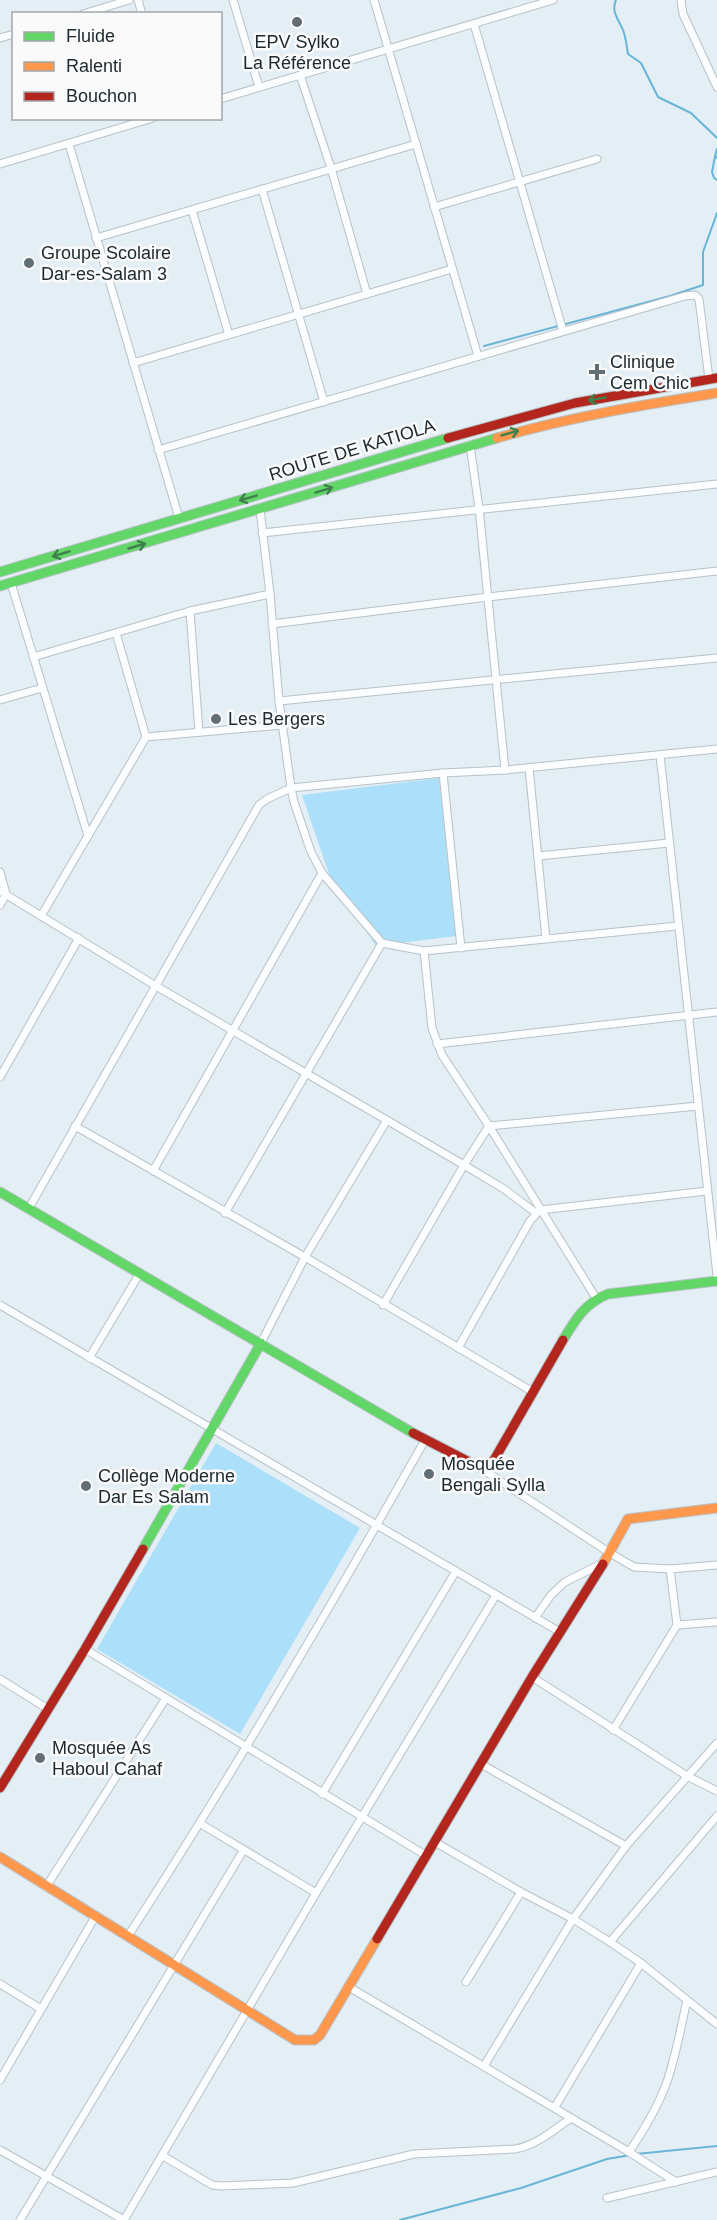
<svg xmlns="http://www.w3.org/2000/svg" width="717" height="2220" viewBox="0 0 717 2220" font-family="Helvetica,sans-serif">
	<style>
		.green { fill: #acdff9 }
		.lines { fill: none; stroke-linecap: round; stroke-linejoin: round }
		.stream { stroke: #69b5d7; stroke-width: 2 }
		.street-casing { stroke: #b7c2c8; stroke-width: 9 }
		.fast-casing { stroke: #b7c2c8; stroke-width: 11 }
		.slow-casing { stroke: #b7c2c8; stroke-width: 11 }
		.jam-casing { stroke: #b7c2c8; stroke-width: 11 }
		.street { stroke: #fbfdfe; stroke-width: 7 }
		.fast { stroke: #63d668; stroke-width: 9 }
		.slow { stroke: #ff974d; stroke-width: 9 }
		.jam { stroke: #b3261e; stroke-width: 9 }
		.oneway { stroke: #3f7f4c }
		.poi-dot { fill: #616e74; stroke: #fafafa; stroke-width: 2 }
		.labels { text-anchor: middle; stroke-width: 5; stroke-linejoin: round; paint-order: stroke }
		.poi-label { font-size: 18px; fill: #1b282f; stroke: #fafafa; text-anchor: start }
		.street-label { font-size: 18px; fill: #1b282f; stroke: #fafafa }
	</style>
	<rect width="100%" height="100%" fill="#e4eff5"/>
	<!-- green -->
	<g class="green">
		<polygon points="439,778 456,936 376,946 329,874 302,795"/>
		<polygon points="216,1443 360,1528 240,1734 97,1649"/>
	</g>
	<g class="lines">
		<!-- stream -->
		<g class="stream">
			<path d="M616,0C610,13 621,22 624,33C626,40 627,47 628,54L641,63L658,97L691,113L717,138"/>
			<polyline points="717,149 715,156 717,158"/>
			<polyline points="715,156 712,172 714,178 717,180"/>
			<polyline points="484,346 670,296 703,285 703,252 717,213"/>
			<polyline points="636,2154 717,2146"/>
			<polyline points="400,2220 521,2188 607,2159 631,2155"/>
		</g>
		<defs>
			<g id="street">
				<polyline points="138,0 142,14"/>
				<polyline points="233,0 259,87"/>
				<polyline points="374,0 478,356"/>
				<polyline points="681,0 683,14 717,87"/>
				<polyline points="83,14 129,0"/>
				<polyline points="474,24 563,331"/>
				<polyline points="0,38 14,34"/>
				<polyline points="300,75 331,168 367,294"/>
				<polyline points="220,99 553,0"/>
				<polyline points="69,144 179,518"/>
				<polyline points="0,164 153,118"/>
				<polyline points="262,189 324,402"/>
				<polyline points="434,207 597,159"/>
				<polyline points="192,210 229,335"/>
				<polyline points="96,238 416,144"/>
				<polyline points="133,363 452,269"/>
				<polyline points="470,445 479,508 505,770"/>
				<polyline points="158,450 685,296 695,295 699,299 709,379"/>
				<polyline points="260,509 270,594 279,701 291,788 294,802 311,852 322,873 382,943 424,951 677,926"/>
				<polyline points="262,533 717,484"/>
				<polyline points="11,583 88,836"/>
				<polyline points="190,611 199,732"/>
				<polyline points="272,624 488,597 717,571"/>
				<polyline points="116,633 146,737"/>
				<polyline points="33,657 190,611 270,594"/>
				<polyline points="0,700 42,688"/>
				<polyline points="279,701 717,658"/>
				<polyline points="660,755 717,1275"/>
				<polyline points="529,768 546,939"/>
				<polyline points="443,773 461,948"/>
				<polyline points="538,856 669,843"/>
				<polyline points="0,872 6,894 0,905"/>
				<polyline points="0,891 156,986 464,1165 504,1189 536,1213"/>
				<polyline points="41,916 146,737 282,725"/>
				<polyline points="424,951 432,1028 442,1055 489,1126 596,1298"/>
				<polyline points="437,1044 717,1012"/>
				<polyline points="0,1077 79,938"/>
				<polyline points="75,1126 305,1257 533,1392"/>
				<polyline points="153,1171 322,873"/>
				<polyline points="29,1208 259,805 267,799 291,788 443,773 505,770 717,749"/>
				<polyline points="225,1213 382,943"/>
				<polyline points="0,1305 560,1632"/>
				<polyline points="383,1305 464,1165 489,1126 698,1106"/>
				<polyline points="261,1343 305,1257 387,1120"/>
				<polyline points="458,1348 530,1221 540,1210 707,1191"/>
				<polyline points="89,1358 140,1273"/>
				<polyline points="479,1467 610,1553 634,1567 670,1569 717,1565"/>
				<polyline points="535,1618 551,1595 565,1582 601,1564"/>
				<polyline points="677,1625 717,1622"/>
				<polyline points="85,1649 427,1856"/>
				<polyline points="532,1677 687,1776 717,1791"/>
				<polyline points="0,1679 48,1709"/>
				<polyline points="613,1730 677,1625 670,1569"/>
				<polyline points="481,1764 626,1846"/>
				<polyline points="322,1794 456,1571"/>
				<polyline points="201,1824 316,1893"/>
				<polyline points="435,1842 521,1892 573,1919 610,1942 641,1963 717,2024"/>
				<polyline points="46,1887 166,1698"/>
				<path d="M128,1936C233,1774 330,1608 425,1440"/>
				<polyline points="610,1942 717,1816"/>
				<polyline points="466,1982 521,1892"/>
				<polyline points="0,1984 41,2009"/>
				<polyline points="349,1987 629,2152 676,2182"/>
				<polyline points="484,2066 573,1919 626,1846 717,1743"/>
				<polyline points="0,2080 95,1917"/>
				<polyline points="555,2107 641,1963"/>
				<polyline points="0,2150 124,2220"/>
				<path d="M629,2152C644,2130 658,2106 667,2082C676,2055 681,2027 687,2000"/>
				<path d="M163,2156L212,2185L221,2186L293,2183L414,2154L515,2149C537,2145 552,2131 571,2118"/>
				<polyline points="607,2198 717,2172"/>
				<polyline points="20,2220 243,1851"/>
				<polyline points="124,2220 316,1893 496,1595"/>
			</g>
			<g id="fast">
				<polyline points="0,572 448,438"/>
				<polyline points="0,586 497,438"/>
				<polyline points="0,1192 413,1433"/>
				<path d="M563,1340C575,1320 585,1303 608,1294L717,1281"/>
				<polyline points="143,1549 261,1343"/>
			</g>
			<g id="slow">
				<path d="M497,438C570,417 643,405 717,393"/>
				<polyline points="603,1564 628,1519 717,1508"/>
				<polyline points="0,1857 295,2040 314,2040 320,2035 377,1939"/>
			</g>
			<g id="jam">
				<polyline points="448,438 575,403 717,378"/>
				<polyline points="413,1433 479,1467 488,1465 494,1460 563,1340"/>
				<polyline points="0,1788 85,1649 143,1549"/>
				<polyline points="377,1939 532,1677 603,1564"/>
			</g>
		</defs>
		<!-- street casing -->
		<use href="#street" class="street-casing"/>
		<!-- fast casing -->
		<use href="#fast" class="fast-casing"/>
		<!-- slow casing -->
		<use href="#slow" class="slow-casing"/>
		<!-- jam casing -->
		<use href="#jam" class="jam-casing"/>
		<!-- street -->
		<use href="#street" class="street"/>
		<!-- fast -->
		<use href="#fast" class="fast"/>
		<!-- slow -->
		<use href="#slow" class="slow"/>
		<!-- jam -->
		<use href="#jam" class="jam"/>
	</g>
	<!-- one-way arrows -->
	<defs><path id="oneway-shaft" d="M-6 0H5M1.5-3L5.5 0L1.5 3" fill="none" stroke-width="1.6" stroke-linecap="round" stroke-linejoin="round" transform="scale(1.5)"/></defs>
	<g class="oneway">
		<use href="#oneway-shaft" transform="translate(597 399) rotate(170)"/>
		<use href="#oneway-shaft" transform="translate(510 433) rotate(-16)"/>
		<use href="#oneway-shaft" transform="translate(324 490) rotate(-17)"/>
		<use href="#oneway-shaft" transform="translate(248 498) rotate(164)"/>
		<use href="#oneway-shaft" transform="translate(137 546) rotate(-16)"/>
		<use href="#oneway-shaft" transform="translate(61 554) rotate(163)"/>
	</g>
	<!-- markers -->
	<g class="poi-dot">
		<circle cx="297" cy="22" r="6"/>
		<circle cx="29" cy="263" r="6"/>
		<path d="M594 363h6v6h6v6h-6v6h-6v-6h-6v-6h6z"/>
		<circle cx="216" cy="719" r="6"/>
		<circle cx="429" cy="1474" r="6"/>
		<circle cx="86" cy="1486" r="6"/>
		<circle cx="40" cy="1758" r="6"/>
	</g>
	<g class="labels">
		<!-- poi labels -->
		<g class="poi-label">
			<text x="297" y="48" text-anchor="middle">EPV Sylko<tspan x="297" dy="21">La Référence</tspan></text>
			<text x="41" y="259">Groupe Scolaire<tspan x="41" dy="21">Dar-es-Salam 3</tspan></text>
			<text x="610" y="368">Clinique<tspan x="610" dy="21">Cem Chic</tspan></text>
			<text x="228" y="725">Les Bergers</text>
			<text x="441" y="1470">Mosquée<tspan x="441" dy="21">Bengali Sylla</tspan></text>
			<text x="98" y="1482">Collège Moderne<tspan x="98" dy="21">Dar Es Salam</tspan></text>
			<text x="52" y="1754">Mosquée As<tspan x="52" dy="21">Haboul Cahaf</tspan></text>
		</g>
		<!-- street labels -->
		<g class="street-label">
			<text transform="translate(352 450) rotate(-17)" y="6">ROUTE DE KATIOLA</text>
		</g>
	</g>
	<!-- legend -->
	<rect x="12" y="12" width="210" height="108" fill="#fafafa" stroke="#a1a6a9" stroke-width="1.5"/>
	<rect x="24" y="32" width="30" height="9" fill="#63d668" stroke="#a1a6a9" stroke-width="1.5"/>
	<text x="66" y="42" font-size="18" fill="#1b282f">Fluide</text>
	<rect x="24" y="62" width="30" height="9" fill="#ff974d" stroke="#a1a6a9" stroke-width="1.5"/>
	<text x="66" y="72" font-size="18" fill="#1b282f">Ralenti</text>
	<rect x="24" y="92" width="30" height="9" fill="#b3261e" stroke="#a1a6a9" stroke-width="1.5"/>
	<text x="66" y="102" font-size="18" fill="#1b282f">Bouchon</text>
</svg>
